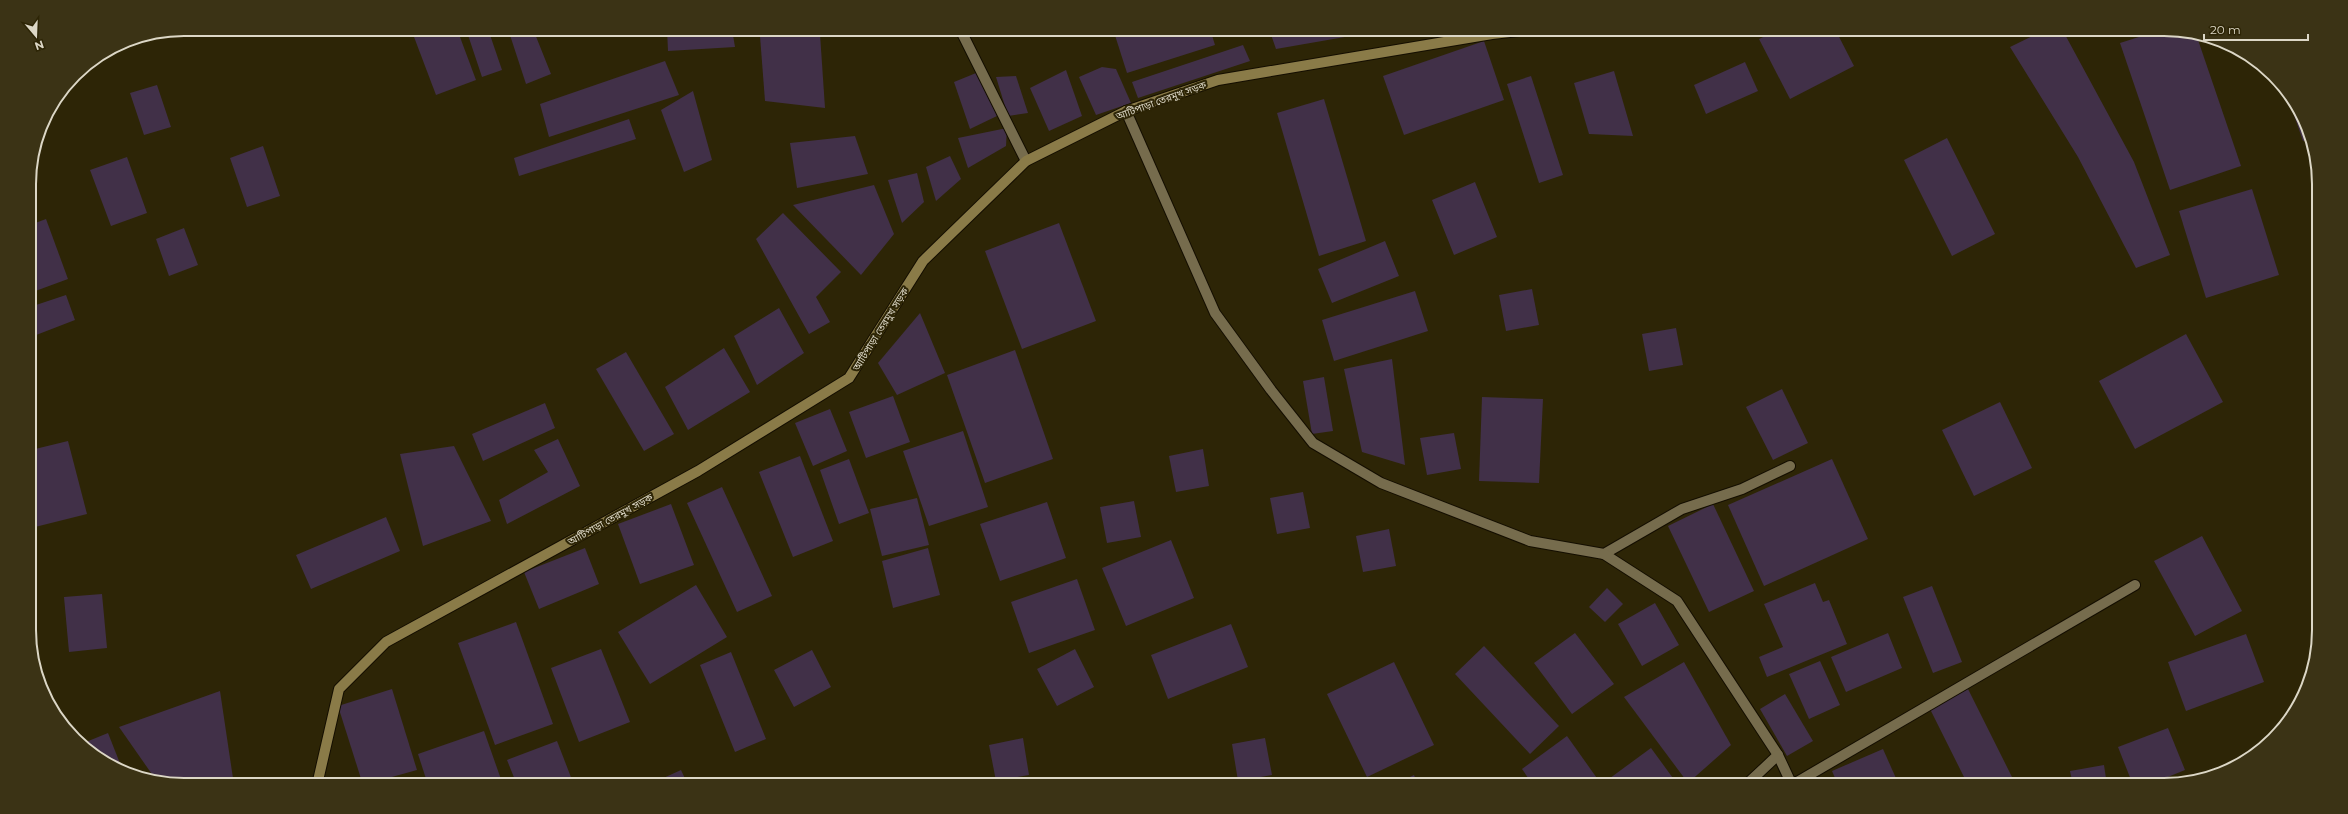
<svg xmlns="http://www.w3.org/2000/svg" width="2348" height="814" viewBox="0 0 2348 814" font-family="Montserrat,'Noto Sans Bengali',sans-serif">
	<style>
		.building { fill: #413048 }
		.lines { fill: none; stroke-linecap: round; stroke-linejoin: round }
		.street-casing { stroke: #140e00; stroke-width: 12 }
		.secondary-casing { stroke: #140e00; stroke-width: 12 }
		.street { stroke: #766c4d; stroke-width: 10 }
		.secondary { stroke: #8a7b48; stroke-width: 10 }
		.labels { text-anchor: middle; stroke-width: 4; stroke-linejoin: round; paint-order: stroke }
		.street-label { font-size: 10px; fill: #dcd7c6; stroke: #2d2506 }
		.rim { fill: none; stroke: #dcd7c6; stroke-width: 2 }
	</style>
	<rect width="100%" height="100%" fill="#2d2506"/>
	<!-- building -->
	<g class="building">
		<polygon points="411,29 457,29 476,80 436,95"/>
		<polygon points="466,29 488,29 502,70 482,77"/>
		<polygon points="508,29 533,29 551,74 526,84"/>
		<polygon points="667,29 732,29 735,47 668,51"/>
		<polygon points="1113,29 1210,29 1215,45 1127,73"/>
		<polygon points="1269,29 1384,29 1385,30 1276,49"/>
		<polygon points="1780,29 1835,29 1854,66 1790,99 1759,39"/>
		<polygon points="2047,29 2062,29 2134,162 2170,255 2136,268 2078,157 2010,47"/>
		<polygon points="2164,29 2196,34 2241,166 2170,190 2120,43"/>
		<polygon points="820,34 825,108 765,101 760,36"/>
		<polygon points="1484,41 1504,100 1404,135 1383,76"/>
		<polygon points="1243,45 1250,61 1138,98 1132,82"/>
		<polygon points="665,61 679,95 549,137 540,104"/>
		<polygon points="1745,62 1758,91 1706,114 1694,85"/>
		<polygon points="1102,67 1116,69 1131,103 1096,115 1079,77"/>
		<polygon points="1066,70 1082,116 1049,131 1030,88"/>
		<polygon points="981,71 997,116 970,129 954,82"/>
		<polygon points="1614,71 1633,136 1589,134 1574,83"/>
		<polygon points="1016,76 1028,113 1008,116 996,77"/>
		<polygon points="1531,76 1563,175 1539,183 1507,84"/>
		<polygon points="157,85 171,127 144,135 130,93"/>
		<polygon points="693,91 712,160 684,172 661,110"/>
		<polygon points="2286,92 2307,125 2311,138 2303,141"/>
		<polygon points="1324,99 1366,241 1319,256 1277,113"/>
		<polygon points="629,119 636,139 519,176 514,158"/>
		<polygon points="1007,128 1006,146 968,168 958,138"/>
		<polygon points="855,136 868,174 797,188 790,143"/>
		<polygon points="1947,138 1995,234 1952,256 1904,160"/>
		<polygon points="263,146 280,196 247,207 230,158"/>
		<polygon points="950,156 961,179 936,201 926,167"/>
		<polygon points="127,157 147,213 111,226 90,170"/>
		<polygon points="917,173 924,202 902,223 888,180"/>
		<polygon points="1475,182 1497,237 1454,255 1432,200"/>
		<polygon points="874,185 894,234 861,275 793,205"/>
		<polygon points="2252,189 2279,275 2206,298 2179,211"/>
		<polygon points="783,213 841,272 816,297 830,322 809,334 756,239"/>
		<polygon points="46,219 68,279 30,293 30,225"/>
		<polygon points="1059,223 1096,321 1022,349 985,251"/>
		<polygon points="184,228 198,265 169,276 156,239"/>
		<polygon points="1385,241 1399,276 1332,303 1318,269"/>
		<polygon points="1532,289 1539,325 1506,331 1499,295"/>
		<polygon points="1415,291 1428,331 1334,361 1322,320"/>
		<polygon points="66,295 75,320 31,337 30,307"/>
		<polygon points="779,308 804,353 757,385 734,336"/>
		<polygon points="920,313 945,373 897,395 878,363"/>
		<polygon points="1676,328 1683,365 1649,371 1642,334"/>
		<polygon points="2186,334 2223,402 2135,449 2099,381"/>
		<polygon points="724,348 750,392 688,430 665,387"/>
		<polygon points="1015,350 1053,459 985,483 947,375"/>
		<polygon points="626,352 674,434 644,451 596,369"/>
		<polygon points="1392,359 1405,465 1362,452 1344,369"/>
		<polygon points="1324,377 1333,431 1312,434 1303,381"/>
		<polygon points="1782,389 1808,443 1773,460 1746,407"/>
		<polygon points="893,396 910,442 866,458 849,412"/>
		<polygon points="1482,397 1543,399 1539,483 1479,481"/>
		<polygon points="2000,402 2032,468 1974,496 1942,430"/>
		<polygon points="545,403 555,428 483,461 472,434"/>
		<polygon points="830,409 847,451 813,466 795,423"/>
		<polygon points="963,431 988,507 929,526 903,451"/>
		<polygon points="1454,433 1461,469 1427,475 1420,438"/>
		<polygon points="558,439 580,486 507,524 499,500 548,472 534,450"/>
		<polygon points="68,441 87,514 31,528 31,450"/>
		<polygon points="454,446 491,521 423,546 400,454"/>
		<polygon points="1203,449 1209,486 1176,492 1169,456"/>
		<polygon points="800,456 833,541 793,557 759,472"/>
		<polygon points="849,459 869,513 839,524 820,470"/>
		<polygon points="1832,459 1868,539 1764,586 1728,505"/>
		<polygon points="722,487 772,596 737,612 687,503"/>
		<polygon points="1303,492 1310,528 1277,534 1270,498"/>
		<polygon points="917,498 929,545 882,556 870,509"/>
		<polygon points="1134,501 1141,537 1107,543 1100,507"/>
		<polygon points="1047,502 1066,558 1000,581 980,524"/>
		<polygon points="671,504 694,565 640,584 618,524"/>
		<polygon points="1713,504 1754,591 1709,612 1668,526"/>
		<polygon points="386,517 400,551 311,589 296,555"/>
		<polygon points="1389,529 1396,566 1363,572 1356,536"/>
		<polygon points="2202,536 2242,611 2195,636 2154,561"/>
		<polygon points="1171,540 1194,598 1126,626 1102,568"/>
		<polygon points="585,548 599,584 539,609 524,572"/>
		<polygon points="928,548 940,595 893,608 882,561"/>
		<polygon points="1077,579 1095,630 1029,653 1011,602"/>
		<polygon points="1815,583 1823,602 1829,600 1847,644 1767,677 1759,657 1783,647 1764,604"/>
		<polygon points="696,585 727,637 650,684 618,632"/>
		<polygon points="1932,586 1962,662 1933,673 1903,597"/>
		<polygon points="1607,588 1623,604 1605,622 1589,607"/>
		<polygon points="102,594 107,648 69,652 64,597"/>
		<polygon points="1655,603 1679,645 1642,666 1618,624"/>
		<polygon points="516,622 553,724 495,745 458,643"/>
		<polygon points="1231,624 1248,667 1168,699 1151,655"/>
		<polygon points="1575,633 1614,684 1572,714 1534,663"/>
		<polygon points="1888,633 1902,668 1846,692 1831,657"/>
		<polygon points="2246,634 2264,682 2186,711 2168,662"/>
		<polygon points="1484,646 1559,726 1530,754 1455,674"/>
		<polygon points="601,649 630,722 579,742 551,668"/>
		<polygon points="1075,649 1094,687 1057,706 1037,669"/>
		<polygon points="812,650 831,687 794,707 774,670"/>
		<polygon points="731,652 766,739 735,752 700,665"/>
		<polygon points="1820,661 1840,705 1809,719 1789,674"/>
		<polygon points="1394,662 1434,745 1367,777 1327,694"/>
		<polygon points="1684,662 1731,745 1688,783 1624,697"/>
		<polygon points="392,689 417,770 363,785 338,706"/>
		<polygon points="1968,689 2014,781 2007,785 1968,785 1930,709"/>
		<polygon points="220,691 234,785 184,785 156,780 119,727"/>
		<polygon points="1785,694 1813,741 1787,756 1760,709"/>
		<polygon points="2168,728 2185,770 2148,785 2133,785 2118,747"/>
		<polygon points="484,731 503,785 428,785 418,754"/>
		<polygon points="108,733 123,771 98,759 81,744"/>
		<polygon points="1567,736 1599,781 1593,785 1533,785 1522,769"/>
		<polygon points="1023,738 1029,775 996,781 989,745"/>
		<polygon points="1265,738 1272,775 1238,781 1232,744"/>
		<polygon points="557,741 574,785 517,785 507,760"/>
		<polygon points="1651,748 1678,785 1609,785 1606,781"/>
		<polygon points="1883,749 1899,785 1838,785 1832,771"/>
		<polygon points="2104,765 2107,785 2073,785 2070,771"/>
		<polygon points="681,770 688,785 648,785"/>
		<polygon points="1414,775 1418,785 1394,785"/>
		<polygon points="1293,777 1297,785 1275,785"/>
	</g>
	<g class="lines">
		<defs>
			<g id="street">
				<polyline points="960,29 1026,161"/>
				<polyline points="1126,111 1215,313 1271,390 1313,443 1381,483 1530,541 1604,554 1682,509 1742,489 1790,466"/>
				<polyline points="1604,554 1677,601 1778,755 1792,785"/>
				<polyline points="1746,785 1778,755"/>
				<polyline points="1792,785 2135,585"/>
			</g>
			<polyline id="secondary" points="317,785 339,689 386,642 698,471 849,378 923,261 1026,161 1126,111 1218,80 1492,34 1538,29"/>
		</defs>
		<!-- street casing -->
		<use href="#street" class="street-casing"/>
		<!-- secondary casing -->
		<use href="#secondary" class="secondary-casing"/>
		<!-- street -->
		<use href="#street" class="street"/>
		<!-- secondary -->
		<use href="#secondary" class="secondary"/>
	</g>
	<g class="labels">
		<!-- street labels -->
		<g class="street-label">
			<text transform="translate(1161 100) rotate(-20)" y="4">আটিপাড়া তেরমুখ সড়ক</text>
			<text transform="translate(880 329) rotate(-58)" y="4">আটিপাড়া তেরমুখ সড়ক</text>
			<text transform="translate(610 519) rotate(-29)" y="4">আটিপাড়া তেরমুখ সড়ক</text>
		</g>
	</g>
	<!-- crop -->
	<path d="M0 0H2348V814H0ZM184 36H2164A148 148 0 0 1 2312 184V630A148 148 0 0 1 2164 778H184A148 148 0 0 1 36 630V184A148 148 0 0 1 184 36Z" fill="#3b3315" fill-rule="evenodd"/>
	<path class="rim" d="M184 36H2164A148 148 0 0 1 2312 184V630A148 148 0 0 1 2164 778H184A148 148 0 0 1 36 630V184A148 148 0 0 1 184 36Z"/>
	<!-- north arrow -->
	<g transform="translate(36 36) rotate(161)" stroke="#2d2506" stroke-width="3" paint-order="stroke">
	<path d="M0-3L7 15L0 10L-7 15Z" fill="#dcd7c6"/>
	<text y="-6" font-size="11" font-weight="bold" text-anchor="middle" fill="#dcd7c6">N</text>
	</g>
	<!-- scale -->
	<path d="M2204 34v6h104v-6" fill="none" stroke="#dcd7c6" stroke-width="2"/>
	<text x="2210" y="34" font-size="12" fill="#dcd7c6" stroke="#2d2506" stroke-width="3" paint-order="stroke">20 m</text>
</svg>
